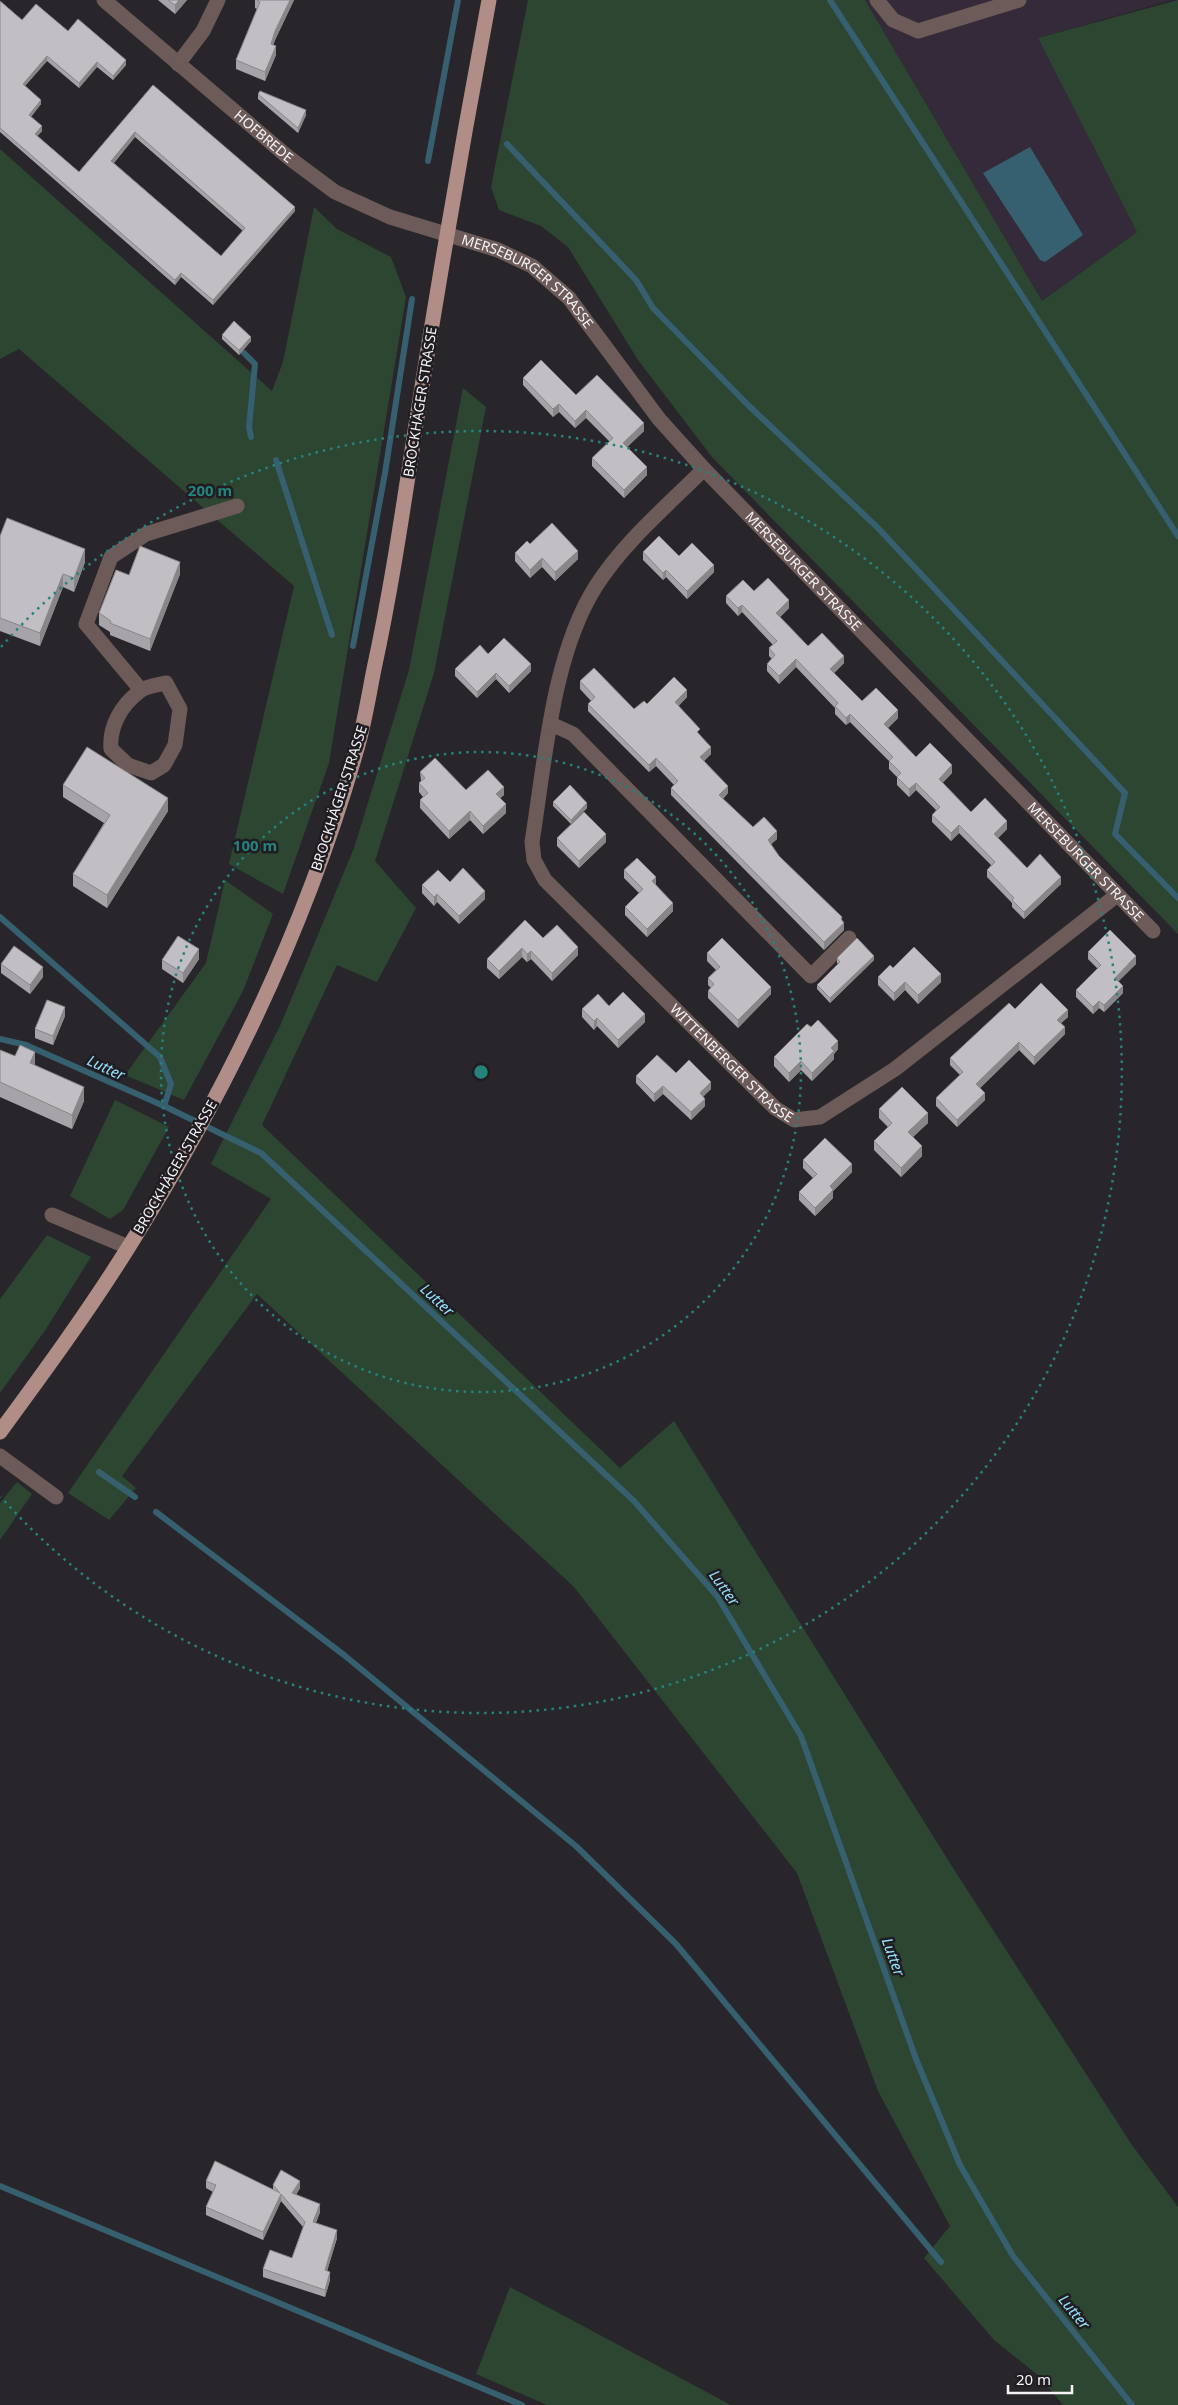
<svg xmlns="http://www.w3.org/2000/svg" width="1178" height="2405" viewBox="0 0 1178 2405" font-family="'Noto Sans',sans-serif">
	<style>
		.industrial { fill: #352a39 }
		.green { fill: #2c4631 }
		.water { fill: #36606f }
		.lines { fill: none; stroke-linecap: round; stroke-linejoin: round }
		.stream { stroke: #36606f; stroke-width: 6 }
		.minor { stroke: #6c5b58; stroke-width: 15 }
		.major { stroke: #b18d88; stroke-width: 15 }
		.wall { fill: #a7a4a9; fill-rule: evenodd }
		.shaded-wall { fill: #888689 }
		.building { fill: #c2bfc4; stroke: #888689; fill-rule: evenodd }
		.ring { fill: none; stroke: #26827c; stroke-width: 2.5; stroke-dasharray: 2.5 5 }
		.labels { text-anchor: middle; stroke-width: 5; stroke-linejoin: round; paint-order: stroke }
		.street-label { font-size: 14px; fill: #f5f3f6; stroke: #1f1d21 }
		.water-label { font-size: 15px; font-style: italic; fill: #97e2fc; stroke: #1f1d21 }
		.centre { fill: #26827c; stroke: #1f1d21; stroke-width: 2.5 }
		.ring-label { font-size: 15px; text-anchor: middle; font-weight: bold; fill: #26827c; stroke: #1f1d21; stroke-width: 5; stroke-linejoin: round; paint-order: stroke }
	</style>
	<rect width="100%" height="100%" fill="#28262a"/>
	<!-- industrial -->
	<polygon class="industrial" points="865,0 1172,0 1038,38 1137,232 1042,301"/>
	<!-- green -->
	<g class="green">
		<polygon points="528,0 865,0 1042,301 1137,232 1038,38 1178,0 1178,934 712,457 638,360 568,247 541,226 499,210 491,187"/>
		<polygon points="0,149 272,391 283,362 314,207 337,229 391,257 406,297 329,763 283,894 229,864 294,586 19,349 0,359"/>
		<polygon points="463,388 486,407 434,673 375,861 416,908 377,982 337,965 262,1125 620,1468 674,1421 953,1868 1132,2145 1178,2207 1178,2405 1063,2405 1039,2376 994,2340 924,2258 950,2226 878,2091 797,1873 574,1587 257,1294 122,1476 136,1488 109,1520 68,1493 271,1199 211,1164 280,1026 354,848 409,670"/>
		<polygon points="225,880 273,914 243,991 184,1100 125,1075 206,963"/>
		<polygon points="115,1100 169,1127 123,1210 110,1219 70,1196"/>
		<polygon points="47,1235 91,1257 46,1329 0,1393 0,1299"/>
		<polygon points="17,1482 32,1494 0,1540 0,1503"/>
		<polygon points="510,2287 731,2405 547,2405 476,2374"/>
	</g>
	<!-- water -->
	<polygon class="water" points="1030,147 1083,235 1045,262 1040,260 983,173"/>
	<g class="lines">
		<!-- stream -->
		<g class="stream">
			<polyline points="830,0 1178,536"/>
			<polyline points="507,144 636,280 653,308 747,404 878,528 1125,793 1115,834 1178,898"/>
			<polyline points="428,161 458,0"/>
			<polyline points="244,353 255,364 249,427 251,437"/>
			<polyline points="276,460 332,635"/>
			<polyline points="353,646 385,473 412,299"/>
			<polyline points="0,917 160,1057 171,1084 164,1106"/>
			<polyline points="0,1039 26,1045 164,1106 261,1153 634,1501 717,1596 801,1736 916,2059 960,2165 1013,2256 1132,2405"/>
			<polyline points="99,1472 135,1497"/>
			<polyline points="156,1512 344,1655 577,1847 676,1944 941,2262"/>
			<polyline points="0,2186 522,2405"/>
		</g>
		<!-- minor -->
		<g class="minor">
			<path id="s1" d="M104,0L288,157L335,192L390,217L498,250L532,266L569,298L659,419L704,469L1153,931"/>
			<polyline points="877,0 893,20 918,31 1019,0"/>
			<polyline points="178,64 203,31 218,0"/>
			<path id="s2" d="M704,469C667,506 624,542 596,586C552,655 545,762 532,842L534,860L545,880L775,1108L794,1120L820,1117L895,1069L1117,895"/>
			<path d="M166,683L180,709L175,745L164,765L151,773L128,765L111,749C109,727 121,705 140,691C146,686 158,685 166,683Z"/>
			<polyline points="141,690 86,624 111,557 146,534 237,506"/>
			<polyline points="551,724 573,734 811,976 849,938"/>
			<polyline points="52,1215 128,1247"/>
			<polyline points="0,1456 56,1497"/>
		</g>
		<!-- major -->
		<path class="major" d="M0,1432C44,1372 88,1312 128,1248C226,1093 308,922 358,745C365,720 369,694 374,669C392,586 404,502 417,418C439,278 463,139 489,0"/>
	</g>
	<!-- wall -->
	<g class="wall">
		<polygon points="158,0 187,0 175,14"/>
		<polygon points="255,0 294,0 275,40 273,45 276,55 265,81 236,69 236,60 257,9 255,8"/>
		<path d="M0,1L22,20L68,31L126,65L113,80L97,67L79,88L47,61L25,86L41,104L31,117L42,131L37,136L79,172L153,85L295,211L213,305L181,277L175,285L0,132ZM135,137L243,231L221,256L114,163Z"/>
		<polygon points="258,94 306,115 298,133 258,99"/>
		<polygon points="222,335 251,341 239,355 222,339"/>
		<polygon points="523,378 576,395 644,431 627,447 647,475 624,498 592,466 592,458 610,442 586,418 575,428 559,412 553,417 523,385"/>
		<polygon points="0,536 85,562 74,592 63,587 40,646 0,631"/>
		<polygon points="530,544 578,559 555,581 542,567 530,578 515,561 515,553"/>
		<polygon points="643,552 679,556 714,572 687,599 666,577 663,580 643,560"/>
		<polygon points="180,574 150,651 110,635 110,632 99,625 99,613"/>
		<polygon points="754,591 789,608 780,617 808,646 844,663 834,673 862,701 898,718 888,728 916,757 952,773 942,783 971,812 1007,829 998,838 1027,868 1061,884 1024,919 1012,907 1012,903 987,877 987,870 991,865 959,833 951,841 932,822 932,815 936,810 916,790 909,797 897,785 897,777 889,769 889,761 850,722 846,725 835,714 835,708 796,667 779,684 767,671 767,664 772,659 769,656 769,648 773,645 742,612 738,616 726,603 726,596"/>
		<polygon points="488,654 531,671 509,693 496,679 477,698 455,676 455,669"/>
		<polygon points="580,681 634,709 647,704 687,697 678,706 700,735 711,754 704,761 728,793 723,799 753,827 777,839 771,844 779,856 842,921 844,930 824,950 671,795 671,788 674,785 656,766 649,772 588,711 588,704 591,701 580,689"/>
		<polygon points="420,772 466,790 504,795 500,798 506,813 483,834 470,820 449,839 420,808 420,800 423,797 419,792 419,783 421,781"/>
		<polygon points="63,785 168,811 107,908 73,886 73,874 104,823 63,797"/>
		<polygon points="553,802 587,808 571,824 553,806"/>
		<polygon points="557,838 606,842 579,868 557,846"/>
		<polygon points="624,870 656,885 673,911 647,937 625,915 625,907 639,893 624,878"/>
		<polygon points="450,882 485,899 459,924 437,902 434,906 422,893 422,885"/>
		<polygon points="543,938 578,955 552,981 531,959 527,962 522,957 499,979 487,968 487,959"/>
		<polygon points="1088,952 1136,964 1118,981 1123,993 1104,1012 1099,1008 1093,1014 1076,997 1076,990 1098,969 1088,959"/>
		<polygon points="707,953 771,994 738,1028 708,998 708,991 711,988 708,985 708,978 716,970 707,961"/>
		<polygon points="837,958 874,960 830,1003 817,989 817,985 838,964 837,963"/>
		<polygon points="199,959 183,983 162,969 162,960"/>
		<polygon points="1,964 43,977 30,994 1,973"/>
		<polygon points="893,968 941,982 918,1004 905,990 894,1001 878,985 878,977"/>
		<polygon points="609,1006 645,1022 618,1048 597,1026 594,1030 582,1017 582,1009"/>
		<polygon points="1015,1009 1068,1017 1061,1023 1065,1034 1034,1065 1019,1050 980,1088 985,1100 957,1127 936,1106 936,1098 960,1075 950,1065 950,1058"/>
		<polygon points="65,1016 53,1045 35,1038 35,1029"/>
		<polygon points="811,1027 838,1049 834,1054 834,1059 812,1081 801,1070 789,1082 774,1066 774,1057"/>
		<polygon points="0,1050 35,1065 84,1101 72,1129 0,1097"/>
		<polygon points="676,1073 711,1089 703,1096 705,1106 691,1120 663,1094 654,1102 636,1083 636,1076"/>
		<polygon points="879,1109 928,1123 913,1137 922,1156 901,1177 874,1150 874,1141 888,1127 879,1118"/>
		<polygon points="803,1160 852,1172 833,1191 833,1198 815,1216 799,1200 799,1192 813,1178 803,1168"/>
		<polygon points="206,2181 273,2189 273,2185 300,2188 296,2195 320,2212 316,2223 337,2238 327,2271 330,2280 325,2297 263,2277 263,2269 292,2258 303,2227 281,2201 263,2240 206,2215 206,2207 213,2192 206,2188"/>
	</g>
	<!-- shaded-wall -->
	<g class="shaded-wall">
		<polygon points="179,0 187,0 175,14 175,5"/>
		<polygon points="290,0 294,0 275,40 271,53 271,44 275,31"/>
		<polygon points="276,46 276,55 265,81 265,72"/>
		<polygon points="47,56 47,61 23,88 23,84"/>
		<polygon points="126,60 126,65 113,80 113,76"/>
		<polygon points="97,62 97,67 79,88 79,83"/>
		<polygon points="41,100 41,104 29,119 29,115"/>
		<polygon points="306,110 306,115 298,133 298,128"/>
		<polygon points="42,126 42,131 35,139 35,134"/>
		<polygon points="135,132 135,137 111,166 111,161"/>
		<polygon points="295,207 295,211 213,305 213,300"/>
		<polygon points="181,273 181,277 175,285 175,280"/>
		<polygon points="251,337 251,341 239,355 239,350"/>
		<polygon points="559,404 559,412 553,417 553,409"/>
		<polygon points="586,410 586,418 575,428 575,421"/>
		<polygon points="644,423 644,431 623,451 623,443"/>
		<polygon points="647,467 647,475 624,498 624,490"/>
		<polygon points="85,549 85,562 74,592 74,578"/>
		<polygon points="578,551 578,559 555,581 555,572"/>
		<polygon points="542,558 542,567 530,578 530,570"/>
		<polygon points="180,562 180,574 150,651 150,639"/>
		<polygon points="714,565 714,572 687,599 687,591"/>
		<polygon points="666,570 666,577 663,580 663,573"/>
		<polygon points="63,574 63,587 40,646 40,633"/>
		<polygon points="789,600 789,608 776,621 776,613"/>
		<polygon points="742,605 742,612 738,616 738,608"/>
		<polygon points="844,656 844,663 830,677 830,669"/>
		<polygon points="796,659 796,667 779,684 779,676"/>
		<polygon points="531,664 531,671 509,693 509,686"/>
		<polygon points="496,673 496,679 477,698 477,692"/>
		<polygon points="687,690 687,697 675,710 675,702"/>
		<polygon points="898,710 898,718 884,731 884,724"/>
		<polygon points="850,714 850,722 846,725 846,718"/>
		<polygon points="711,747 711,754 700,764 700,757"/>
		<polygon points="656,758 656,766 649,772 649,765"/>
		<polygon points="952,765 952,773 939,787 939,779"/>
		<polygon points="916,783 916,790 909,797 909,789"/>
		<polygon points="728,786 728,793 719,802 719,795"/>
		<polygon points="504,787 504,795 496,802 496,794"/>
		<polygon points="168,798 168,811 107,908 107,895"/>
		<polygon points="587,803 587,808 571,824 571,820"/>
		<polygon points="506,804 506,813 483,834 483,826"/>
		<polygon points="470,811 470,820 449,839 449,831"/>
		<polygon points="1007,821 1007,829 994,842 994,834"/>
		<polygon points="959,825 959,833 951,841 951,833"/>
		<polygon points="777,831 777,839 768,847 768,840"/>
		<polygon points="606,834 606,842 579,868 579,861"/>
		<polygon points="656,877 656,885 652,889 652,881"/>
		<polygon points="1061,877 1061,884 1024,919 1024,912"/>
		<polygon points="485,891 485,899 459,924 459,916"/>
		<polygon points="437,894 437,902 434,906 434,897"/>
		<polygon points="673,903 673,911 647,937 647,929"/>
		<polygon points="842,917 842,925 844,923 844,930 824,950 824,942"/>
		<polygon points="578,947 578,955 552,981 552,973"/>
		<polygon points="522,948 522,957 499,979 499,971"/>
		<polygon points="199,949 199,959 183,983 183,973"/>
		<polygon points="531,951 531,959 527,962 527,954"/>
		<polygon points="874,956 874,960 830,1003 830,998"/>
		<polygon points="1136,956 1136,964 1115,985 1115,978"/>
		<polygon points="43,967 43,977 30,994 30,985"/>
		<polygon points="941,974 941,982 918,1004 918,995"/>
		<polygon points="905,982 905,990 894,1001 894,993"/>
		<polygon points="1123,986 1123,993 1104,1012 1104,1005"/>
		<polygon points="771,987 771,994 738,1028 738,1020"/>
		<polygon points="1099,1001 1099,1008 1093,1014 1093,1007"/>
		<polygon points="65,1007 65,1016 53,1045 53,1036"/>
		<polygon points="1068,1010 1068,1017 1057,1027 1057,1020"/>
		<polygon points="645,1014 645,1022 618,1048 618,1040"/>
		<polygon points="597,1018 597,1026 594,1030 594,1021"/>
		<polygon points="1065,1027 1065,1034 1034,1065 1034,1057"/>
		<polygon points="838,1041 838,1049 834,1054 834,1059 812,1081 812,1073 831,1048"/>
		<polygon points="1019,1042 1019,1050 976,1092 976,1084"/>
		<polygon points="35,1052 35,1067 30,1063"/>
		<polygon points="801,1061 801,1070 789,1082 789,1073"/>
		<polygon points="711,1082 711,1089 700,1100 700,1093"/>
		<polygon points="663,1086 663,1094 654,1102 654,1094"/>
		<polygon points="84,1087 84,1101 72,1129 72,1115"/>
		<polygon points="985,1093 985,1100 957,1127 957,1120"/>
		<polygon points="705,1099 705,1106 691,1120 691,1112"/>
		<polygon points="928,1113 928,1123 908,1141 908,1132"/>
		<polygon points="922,1146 922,1156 901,1177 901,1168"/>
		<polygon points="852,1164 852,1172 833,1191 833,1198 815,1216 815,1208 830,1186"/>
		<polygon points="300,2181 300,2188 292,2201 292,2193"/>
		<polygon points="281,2194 281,2201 263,2240 263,2232"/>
		<polygon points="320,2204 320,2212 313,2230 313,2222"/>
		<polygon points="337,2230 337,2238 325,2278 325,2270"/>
		<polygon points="330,2272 330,2280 325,2297 325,2290"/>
	</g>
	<!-- building -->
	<g class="building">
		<polygon points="168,0 179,0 175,5"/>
		<polygon points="257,0 290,0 275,31 271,44 276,46 265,72 236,60 260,2"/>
		<path d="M0,1L22,20L36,4L68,31L78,19L126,60L113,76L97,62L79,83L47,56L23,84L41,100L29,115L42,126L35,134L79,172L153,85L295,207L213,300L181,273L175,280L0,128ZM135,132L245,228L221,256L111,161Z"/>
		<polygon points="260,91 306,110 298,128 258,94"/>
		<polygon points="234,321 251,337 239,350 222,335"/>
		<polygon points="541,360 576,395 597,375 644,423 623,443 647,467 624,490 592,458 613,438 586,410 575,421 559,404 553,409 523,378"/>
		<polygon points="7,518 85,549 74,578 63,574 40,633 0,618 0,536"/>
		<polygon points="552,523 578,551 555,572 542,558 530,570 515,553 527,541 530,544"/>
		<polygon points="659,536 679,556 692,543 714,565 687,591 666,570 663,573 643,552"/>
		<polygon points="140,546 180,562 150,639 110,623 111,621 99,613 116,570 129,575"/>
		<polygon points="768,578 789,600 776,613 808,646 822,633 844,656 830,669 862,701 876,688 898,710 884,724 916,757 930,743 952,765 939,779 971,812 985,798 1007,821 994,834 1027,868 1040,854 1061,877 1024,912 1012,900 1014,898 987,870 995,862 959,825 951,833 932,815 940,807 916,783 909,789 897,777 901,773 889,761 893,757 850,714 846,718 835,706 838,703 796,659 779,676 767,664 775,655 769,648 777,641 742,605 738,608 726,596 743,580 754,591"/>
		<polygon points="504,638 531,664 509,686 496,673 477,692 455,669 480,645 488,654"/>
		<polygon points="594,668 634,709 644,701 647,704 674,677 687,690 675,702 700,729 697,732 711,747 700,757 728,786 719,795 753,827 764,817 777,831 768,840 779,856 842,917 841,919 844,923 824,942 671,788 678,781 656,758 649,765 588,704 595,697 580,681"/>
		<polygon points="87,747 168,798 107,895 73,874 110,815 63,785"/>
		<polygon points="435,758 466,790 488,770 504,787 496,794 506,804 483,826 470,811 449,831 420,800 428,793 419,783 425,778 420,772"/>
		<polygon points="570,785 587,803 571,820 553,802"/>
		<polygon points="584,812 606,834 579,861 557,838"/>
		<polygon points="637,858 656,877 652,881 673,903 647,929 625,907 643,889 624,870"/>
		<polygon points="463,868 485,891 459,916 437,894 434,897 422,885 438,870 450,882"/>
		<polygon points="525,920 543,938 557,925 578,947 552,973 531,951 527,954 522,948 499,971 487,959"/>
		<polygon points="1110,930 1136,956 1115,978 1123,986 1104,1005 1099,1001 1093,1007 1076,990 1101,965 1088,952"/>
		<polygon points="178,936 199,949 183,973 162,960"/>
		<polygon points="722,938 771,987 738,1020 708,991 714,984 708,978 720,967 707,953"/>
		<polygon points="857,938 874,956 830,998 817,985 840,962 837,958"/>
		<polygon points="14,946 43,967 30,985 1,964"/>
		<polygon points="914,947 941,974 918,995 905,982 894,993 878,977 890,965 893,968"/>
		<polygon points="1041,983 1068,1010 1057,1020 1065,1027 1034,1057 1019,1042 976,1084 985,1093 957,1120 936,1098 963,1072 950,1058 1009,1003 1015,1009"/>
		<polygon points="623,992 645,1014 618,1040 597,1018 594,1021 582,1009 598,994 609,1006"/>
		<polygon points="47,1000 65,1007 53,1036 35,1029"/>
		<polygon points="818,1020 838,1041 831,1048 834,1051 812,1073 801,1061 789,1073 774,1057 807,1024 811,1027"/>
		<polygon points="20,1045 35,1052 30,1063 84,1087 72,1115 0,1082 0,1050 15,1056"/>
		<polygon points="657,1055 676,1073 689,1060 711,1082 700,1093 705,1099 691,1112 663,1086 654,1094 636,1076"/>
		<polygon points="902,1087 928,1113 908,1132 922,1146 901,1168 874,1141 892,1123 879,1109"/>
		<polygon points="825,1138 852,1164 830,1186 833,1190 815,1208 799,1192 817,1174 803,1160"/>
		<polygon points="215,2161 280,2193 273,2185 281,2170 300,2181 292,2193 320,2204 313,2222 337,2230 325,2270 330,2272 325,2290 263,2269 270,2250 292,2258 305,2222 281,2194 263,2232 206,2207 216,2185 206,2181"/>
	</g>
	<!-- distance rings -->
	<g class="ring">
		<circle cx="481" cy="1072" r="320"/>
		<path d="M1 647A641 641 0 1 1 1 1497"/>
	</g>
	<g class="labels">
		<!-- street labels -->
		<g class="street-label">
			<text dy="5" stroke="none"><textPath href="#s1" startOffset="210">HOFBREDE</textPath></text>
			<text dy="5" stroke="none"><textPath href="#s1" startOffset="516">MERSEBURGER STRASSE</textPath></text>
			<text transform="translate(420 402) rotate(-81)" y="5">BROCKHÄGER STRASSE</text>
			<text dy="5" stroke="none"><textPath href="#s1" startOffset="921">MERSEBURGER STRASSE</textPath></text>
			<text transform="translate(339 798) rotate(-72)" y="5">BROCKHÄGER STRASSE</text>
			<text dy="5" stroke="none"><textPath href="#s1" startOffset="1326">MERSEBURGER STRASSE</textPath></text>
			<text dy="5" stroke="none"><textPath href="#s2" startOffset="728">WITTENBERGER STRASSE</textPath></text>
			<text transform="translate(175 1167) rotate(-60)" y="5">BROCKHÄGER STRASSE</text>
		</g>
		<!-- water labels -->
		<g class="water-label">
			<text transform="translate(106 1068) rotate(25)" y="5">Lutter</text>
			<text transform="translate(437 1300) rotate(43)" y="5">Lutter</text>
			<text transform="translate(724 1588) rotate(54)" y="5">Lutter</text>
			<text transform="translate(893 1957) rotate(70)" y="5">Lutter</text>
			<text transform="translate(1074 2312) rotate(51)" y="5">Lutter</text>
		</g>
	</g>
	<circle cx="481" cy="1072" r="8" class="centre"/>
	<g class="ring-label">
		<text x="210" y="496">200 m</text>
		<text x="255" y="851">100 m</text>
	</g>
	<!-- scale -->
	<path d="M1008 2385v8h64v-8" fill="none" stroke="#f5f3f6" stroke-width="2.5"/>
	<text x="1016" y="2385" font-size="15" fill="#f5f3f6" stroke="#1f1d21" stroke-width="4" paint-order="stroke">20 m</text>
</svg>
